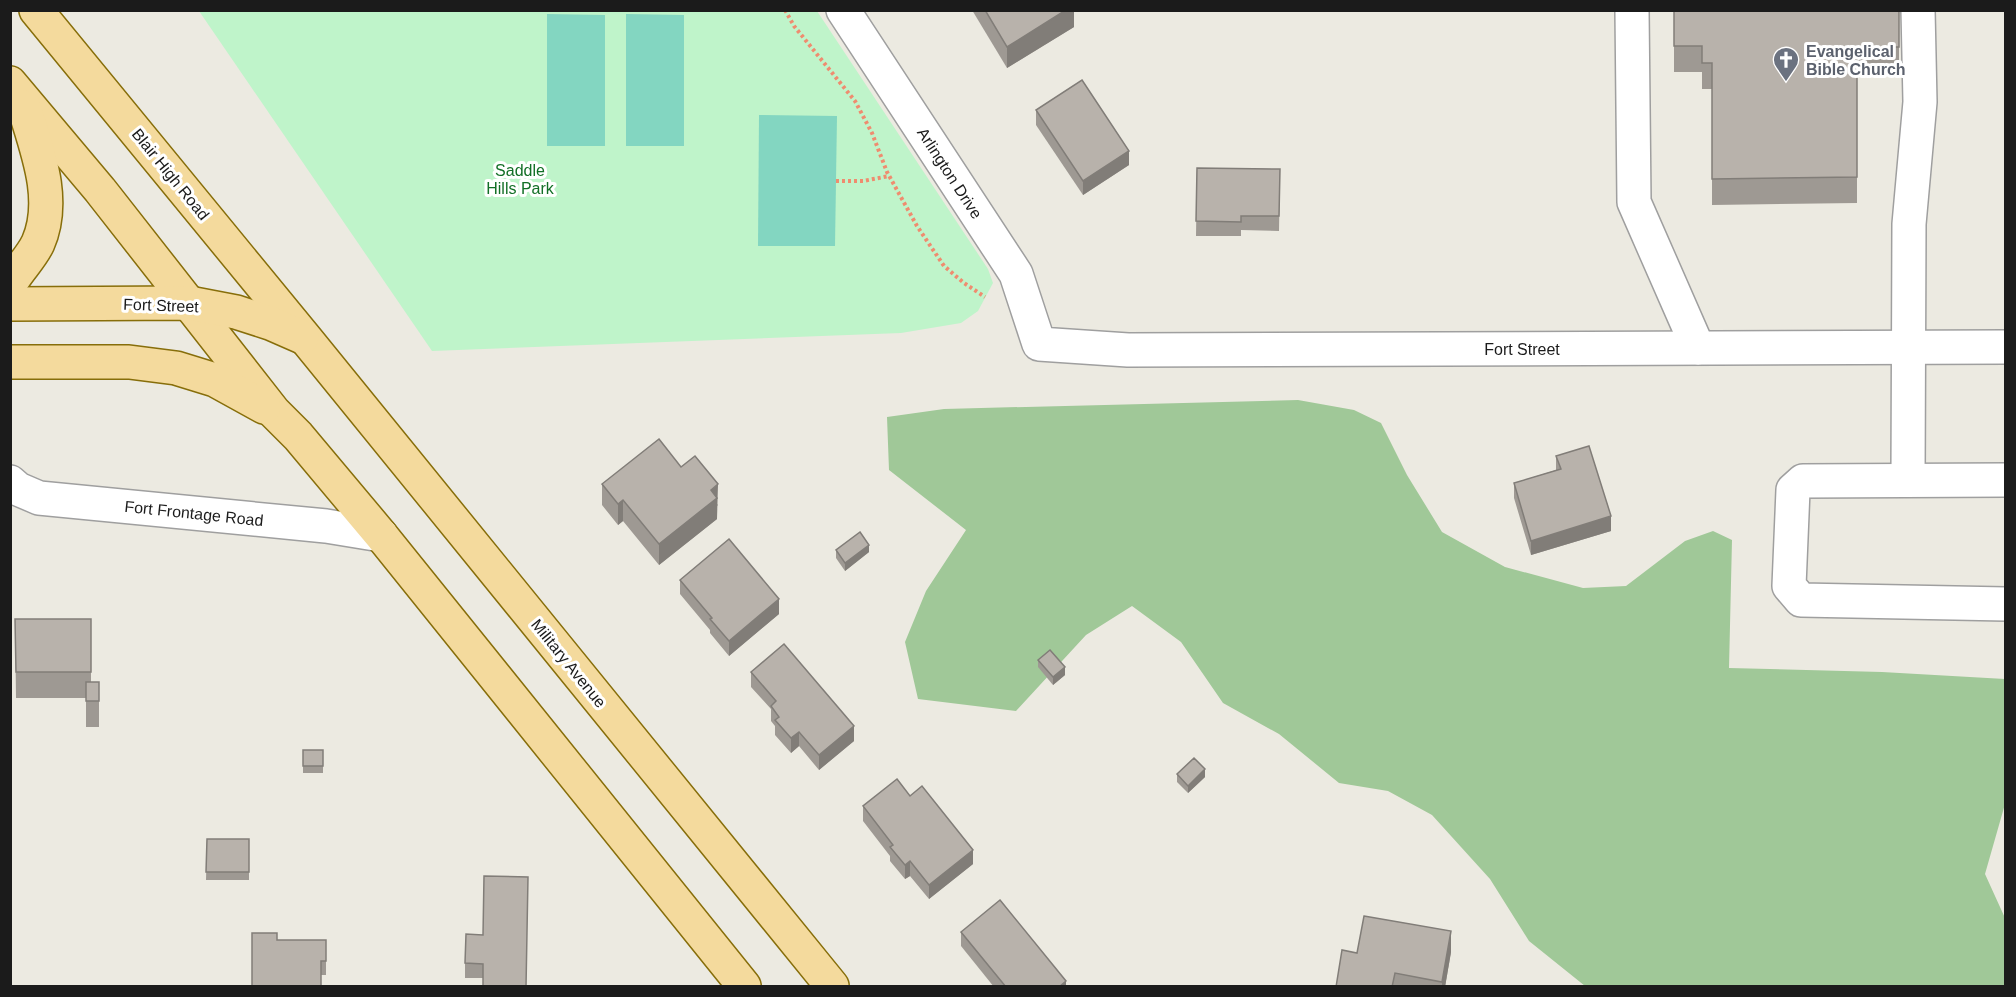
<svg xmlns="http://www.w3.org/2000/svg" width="2016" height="997" viewBox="0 0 2016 997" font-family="Helvetica,sans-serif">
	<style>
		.forest { fill: #a0c898 }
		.park { fill: #bff4ca }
		.pitch { fill: #83d6c1 }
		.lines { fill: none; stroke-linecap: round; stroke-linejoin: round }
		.minor-casing { stroke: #9f9f9f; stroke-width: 36 }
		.major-casing { stroke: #876e0a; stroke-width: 36 }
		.path { stroke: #ef8c6f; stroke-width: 4; stroke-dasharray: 3 3; stroke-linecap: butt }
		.minor { stroke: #fff; stroke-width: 33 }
		.major { stroke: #f4da9d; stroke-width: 33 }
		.wall { fill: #9e9993 }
		.shaded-wall { fill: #817d78 }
		.building { fill: #b8b2ab; stroke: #817d78; stroke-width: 1.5 }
		.labels { text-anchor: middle; stroke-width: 6; stroke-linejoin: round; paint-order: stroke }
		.worship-label { font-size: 16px; font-weight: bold; fill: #5b616d; stroke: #fff; text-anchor: start }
		.park-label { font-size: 16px; fill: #126f26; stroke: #fff }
		.street-label { font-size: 16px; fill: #1b1b1b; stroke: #fff }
	</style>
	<rect width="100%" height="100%" fill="#eceae1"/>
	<!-- forest -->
	<polygon class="forest" points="1298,400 1354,410 1381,423 1407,475 1442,532 1505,567 1583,588 1626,586 1685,541 1713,531 1732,540 1729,668 1882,672 2005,679 2005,804 1985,874 2005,918 2005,986 1585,986 1529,941 1490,879 1432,815 1388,791 1339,783 1279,734 1223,703 1181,642 1132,606 1086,635 1016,711 918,699 905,642 926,591 966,530 889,470 887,417 944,409"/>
	<!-- park -->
	<polygon class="park" points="199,11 817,11 988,269 993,283 978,311 961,323 901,333 432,351"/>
	<!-- pitch -->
	<g class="pitch">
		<polygon points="547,14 605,15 605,146 547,146"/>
		<polygon points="626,14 684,15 684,146 626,146"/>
		<polygon points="759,115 837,116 835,246 758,246"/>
	</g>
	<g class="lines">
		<defs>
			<g id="minor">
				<polyline points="843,10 1016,274 1039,344 1128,350 2006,347"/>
				<polyline points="1632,10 1634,202 1698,348"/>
				<polyline points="1908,480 1909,224 1920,102 1918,10"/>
				<polyline points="2006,480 1803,481 1793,490 1789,586 1801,600 2006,604"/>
				<polyline points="10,482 18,489 39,498 326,526 381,535"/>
			</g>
			<g id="major">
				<polyline points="36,10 306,339 832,986"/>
				<polyline points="10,83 100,190 274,412 298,436 381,535 744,986"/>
				<path d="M10,280L14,278C21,267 32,256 38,243C57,200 37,150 24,107"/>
				<polyline points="10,304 189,303 236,312 270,323 302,337"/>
				<polyline points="10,362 129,362 176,368 215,380 264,407"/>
			</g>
		</defs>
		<!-- minor casing -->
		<use href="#minor" class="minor-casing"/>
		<!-- major casing -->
		<use href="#major" class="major-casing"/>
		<!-- path -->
		<g class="path">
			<polyline points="785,10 794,26 855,101 872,133 887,172 917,226 944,266 964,283 985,297"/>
			<polyline points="836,181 863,181 889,176"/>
		</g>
		<!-- minor -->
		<use href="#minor" class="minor"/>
		<!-- major -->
		<use href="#major" class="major"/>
	</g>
	<!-- wall -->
	<g class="wall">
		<polygon points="972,10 1074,10 1074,27 1007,68"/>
		<polygon points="1674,10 1899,10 1899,73 1857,73 1857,203 1712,205 1712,89 1702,89 1702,72 1674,72"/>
		<polygon points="1036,110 1129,165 1083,195 1036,125"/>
		<polygon points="1197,168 1280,169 1279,231 1241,230 1241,236 1196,236"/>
		<polygon points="1556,456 1611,531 1531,555 1514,498 1514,483 1556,470"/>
		<polygon points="681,467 718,505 717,506 717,519 659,565 623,521 618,525 602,505 602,484"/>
		<polygon points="836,550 869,552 845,571 836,558"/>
		<polygon points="680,580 779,614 729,656 710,633 710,630 680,594"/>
		<polygon points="15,619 91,619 91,682 99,682 99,727 86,727 86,698 16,698"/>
		<polygon points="1038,660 1065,675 1053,685 1038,667"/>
		<polygon points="751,672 854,741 819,770 799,746 791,753 775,735 775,726 771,721 771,709 751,687"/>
		<rect x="303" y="750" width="20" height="23"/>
		<polygon points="1177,774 1205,777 1188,793 1177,782"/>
		<polygon points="910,796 973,864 929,899 910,876 905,879 890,861 890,856 863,821 863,806"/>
		<polygon points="207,839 249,839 249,880 206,880"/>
		<polygon points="961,932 1066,987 994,987 961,946"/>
		<polygon points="483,935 483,978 465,978 465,963"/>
		<polygon points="277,940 326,940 326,975 321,975"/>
		<polygon points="1451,952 1445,987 1336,987 1357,953"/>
	</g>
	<!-- shaded-wall -->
	<g class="shaded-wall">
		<polygon points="1066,10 1074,10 1074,27 1007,68 1007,47"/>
		<polygon points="1129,151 1129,165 1083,195 1083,181"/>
		<polygon points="718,484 717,519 659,565 659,544 711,490"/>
		<polygon points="623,500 623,521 618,525 618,504"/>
		<polygon points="1611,516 1611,531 1531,555 1531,541"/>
		<polygon points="869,545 869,552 845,571 845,563"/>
		<polygon points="779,599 779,614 729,656 729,641"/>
		<polygon points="1065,667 1065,675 1053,685 1053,677"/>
		<polygon points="854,726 854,741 819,770 819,755"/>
		<polygon points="799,732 799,746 791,753 791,738"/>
		<polygon points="1205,769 1205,777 1188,793 1188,786"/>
		<polygon points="973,850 973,864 929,899 929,885"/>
		<polygon points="910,861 910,876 905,879 905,865"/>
		<polygon points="1451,931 1451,952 1445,987 1442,987 1442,982"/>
		<polygon points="1066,981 1066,987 1059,987"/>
	</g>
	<!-- building -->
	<g class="building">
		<polygon points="985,10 1066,10 1007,47"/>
		<polygon points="1674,10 1899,10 1899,47 1857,47 1857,177 1712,179 1712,63 1702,63 1702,46 1674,46"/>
		<polygon points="1082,80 1129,151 1083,181 1036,110"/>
		<polygon points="1197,168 1280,169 1279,216 1241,216 1241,222 1196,221"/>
		<polygon points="659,439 681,467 695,456 718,484 711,490 717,498 659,544 623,500 618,504 602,484"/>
		<polygon points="1589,446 1611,516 1531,541 1514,483 1561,469 1556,456"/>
		<polygon points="860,532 869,545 845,563 836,550"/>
		<polygon points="729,539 779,599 729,641 710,619 712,618 680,580"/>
		<polygon points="15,619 91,619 91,672 16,672"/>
		<polygon points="784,644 854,726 819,755 799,732 791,738 775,720 779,717 771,706 776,701 751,672"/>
		<polygon points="1050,650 1065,667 1053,677 1038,660"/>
		<rect x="86" y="682" width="13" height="19"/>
		<rect x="303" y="750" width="20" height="16"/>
		<polygon points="1194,758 1205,769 1188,786 1177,774"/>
		<polygon points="897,779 910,796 922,786 973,850 929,885 910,861 905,865 890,847 893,845 863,806"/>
		<polygon points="207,839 249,839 249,872 206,872"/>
		<polygon points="484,876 528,877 526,987 483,987 483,964 465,963 466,934 483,935"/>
		<polygon points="1000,900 1066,981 1059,987 1006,987 961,932"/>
		<polygon points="1364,916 1451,931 1442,982 1395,973 1392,987 1336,987 1342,950 1357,953"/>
		<polygon points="252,933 277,933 277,940 326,940 326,961 321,961 321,987 252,987"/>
	</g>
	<!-- icons -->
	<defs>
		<symbol id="church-pin" viewBox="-11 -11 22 30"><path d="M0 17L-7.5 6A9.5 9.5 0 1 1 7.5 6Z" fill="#6b7280" stroke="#fff"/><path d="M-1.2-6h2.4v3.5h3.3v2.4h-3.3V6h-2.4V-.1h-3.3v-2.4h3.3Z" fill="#fff"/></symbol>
	</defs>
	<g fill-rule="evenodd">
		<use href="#church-pin" x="1771" y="45" width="30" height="40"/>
	</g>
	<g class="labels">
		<!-- worship labels -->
		<g class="worship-label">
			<text x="1806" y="57">Evangelical<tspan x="1806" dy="18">Bible Church</tspan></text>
		</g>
		<!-- park labels -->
		<g class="park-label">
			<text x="520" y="176">Saddle<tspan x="520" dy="18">Hills Park</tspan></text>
		</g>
		<!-- street labels -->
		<g class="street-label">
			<text transform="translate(950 173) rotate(57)" y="6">Arlington Drive</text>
			<text transform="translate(171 174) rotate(51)" y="6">Blair High Road</text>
			<text transform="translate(161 305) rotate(2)" y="6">Fort Street</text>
			<text x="1522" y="355">Fort Street</text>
			<text transform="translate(194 513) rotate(6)" y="6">Fort Frontage Road</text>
			<text transform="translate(569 663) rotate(51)" y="6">Military Avenue</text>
		</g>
	</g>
	<!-- border -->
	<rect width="2016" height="997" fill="none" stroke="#1b1b1b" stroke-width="24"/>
</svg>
